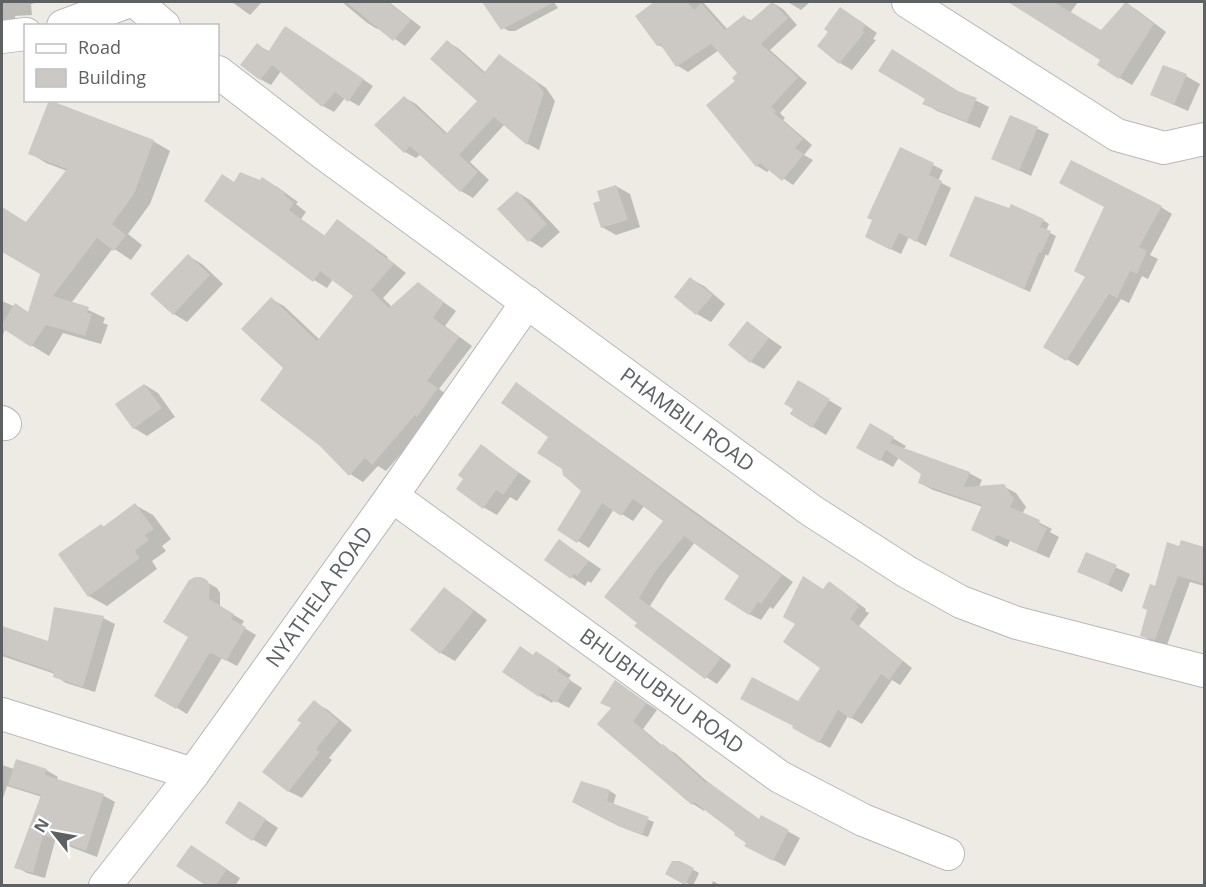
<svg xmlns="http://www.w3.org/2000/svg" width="1206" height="887" viewBox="0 0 1206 887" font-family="'Open Sans',sans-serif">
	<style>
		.shadow { fill: #0003 }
		.building { fill: #ccc8c4 }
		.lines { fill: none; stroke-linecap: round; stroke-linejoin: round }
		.minor-casing { stroke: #b5b8bb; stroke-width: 34 }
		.minor { stroke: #fff; stroke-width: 32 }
		.labels { text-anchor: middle; stroke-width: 4.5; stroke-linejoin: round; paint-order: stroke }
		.street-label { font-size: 21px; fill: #5c6164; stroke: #fff }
	</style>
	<rect width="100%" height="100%" fill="#eeebe4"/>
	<!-- shadow -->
	<g class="shadow">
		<polygon points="2,2 36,2 36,3 31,4 32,15 15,16 17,29 2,31"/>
		<polygon points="232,2 262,2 250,15"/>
		<polygon points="342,2 389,2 421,27 405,46 378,27 377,29 366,22"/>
		<polygon points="483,2 554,2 558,8 515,31 509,31 500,26"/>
		<polygon points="657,2 703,2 728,30 744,17 752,21 773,3 783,9 797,25 770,50 807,83 780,113 785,118 783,120 812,145 804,155 813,160 793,185 770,169 767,172 757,166 737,82 739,74 719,50 688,72 678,66 666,49 658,45 637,16"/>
		<polygon points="788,2 810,2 801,10"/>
		<polygon points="1011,2 1078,2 1070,13 1102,32 1125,3 1137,10 1166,32 1132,85 1120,78 1102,60"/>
		<polygon points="857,19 877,33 873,39 876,40 852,70 840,63"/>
		<polygon points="296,34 373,86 359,106 345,98 334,112 323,106 281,71 271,85 260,79 258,45 270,52"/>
		<polygon points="447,42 458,48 486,73 500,56 546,88 555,101 539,150 528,144 505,124 470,162 489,180 473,198 461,191 421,154 416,158 405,152 405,98 416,104 448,134 479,101"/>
		<polygon points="1186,76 1200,84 1188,111 1152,95"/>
		<polygon points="961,93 989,107 980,128 937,111 924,103"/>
		<polygon points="1011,117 1049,134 1031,176 993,158"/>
		<polygon points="153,141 170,151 150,204 128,234 142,245 131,260 113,248 72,302 105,318 103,323 108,325 101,344 63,333 49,356 5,329 2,338 2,301 29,313 42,274 2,250 2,209 27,224 67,171 46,163 30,153"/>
		<polygon points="901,149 943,170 938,181 951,188 926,246 909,237 901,254 876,242"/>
		<polygon points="235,183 276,186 298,202 296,204 306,212 301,219 325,236 337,221 388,257 387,258 406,273 383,298 393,308 418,284 456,311 445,326 472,346 439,389 450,397 386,471 378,466 363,482 350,474 321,445 285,368 271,299 284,306 320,340 355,295 333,279 327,288 314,280"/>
		<polygon points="616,186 630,194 640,227 616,235 602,227 602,202"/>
		<polygon points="517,192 530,200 560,232 542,248 529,240"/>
		<polygon points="1161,207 1172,214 1150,255 1158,259 1148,279 1142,276 1129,303 1121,299 1078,366 1045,346"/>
		<polygon points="1043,220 1049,224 1046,231 1056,236 1048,256 1046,254 1030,292 957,259"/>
		<polygon points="188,256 202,264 223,284 187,322 174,314 153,294"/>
		<polygon points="691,279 704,286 725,304 711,322 697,314 676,297"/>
		<polygon points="748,323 782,347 764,369 751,362"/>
		<polygon points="798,382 842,408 826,435 813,427 795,409"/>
		<polygon points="516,383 793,582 773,609 770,607 761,620 749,614 741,576 695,542 667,579 650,606 730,664 731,666 717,684 706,677 606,597 666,521 644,506 633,521 614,509 589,548 578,541 583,491"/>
		<polygon points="145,385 158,393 175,417 147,436 134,428"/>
		<polygon points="871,425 906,446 903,450 969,473 982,480 979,487 1003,486 1016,493 1026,507 1022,514 1052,529 1050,532 1059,537 1049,558 1010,541 1007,547 985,536 983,507 933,490 920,483 923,474 899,457 893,467 858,447"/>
		<polygon points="481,446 531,481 517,501 510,497 497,515 483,507"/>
		<polygon points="135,505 153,515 171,539 162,546 166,551 152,561 157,569 107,606 89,596 101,525 104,527"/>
		<polygon points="560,541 601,569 591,583 588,581 585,586 547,560"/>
		<polygon points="1182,542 1204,549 1204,586 1190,582 1167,645 1153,642 1142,635 1156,588"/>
		<polygon points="1087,554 1130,574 1122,592 1079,571"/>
		<polygon points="201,579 217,588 220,593 220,607 244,621 241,626 256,635 237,666 222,658 187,714 156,695 190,637"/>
		<polygon points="829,583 866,609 865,611 869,613 859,626 912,668 900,685 892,680 862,724 848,716 830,748 794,728 799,703 822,667 824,590"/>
		<polygon points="444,589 457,597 487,620 455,661 441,653 412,629"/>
		<polygon points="103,618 115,624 95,692 66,683 55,676 55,674 2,656 2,629 49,643"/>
		<polygon points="521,648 534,656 548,660 571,675 568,679 582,688 569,708 554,700 552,703 540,696"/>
		<polygon points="616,682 657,710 643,729 665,748 675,753 710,784 760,820 762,817 800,838 785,866 758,852 737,832 705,809 704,811 693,804 613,708"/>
		<polygon points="314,702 328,710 352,730 329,758 332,760 302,798 288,791 303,723"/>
		<polygon points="2,765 14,769 46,770 58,777 56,781 104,796 115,802 97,857 55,841 45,878 27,873 16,867 42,797 7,786 2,801"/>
		<polygon points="582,783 610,791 616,795 613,805 654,822 648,837 626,829"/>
		<polygon points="253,811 278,828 266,847 252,839"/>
		<polygon points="205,855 240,878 235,886 208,886 179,866"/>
		<polygon points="680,862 699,873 693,886 667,874"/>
		<polygon points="713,881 722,886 711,886"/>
	</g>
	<!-- building -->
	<g class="building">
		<polygon points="346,2 388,2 411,20 393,41"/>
		<polygon points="482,2 555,2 501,30"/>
		<polygon points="654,2 688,2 694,10 701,3 725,30 744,15 749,22 772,2 788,18 761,44 798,77 771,107 776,111 774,113 803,139 795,148 804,154 782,181 760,163 756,167 706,105 735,81 732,78 737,73 711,44 676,67 660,44 657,46 635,16"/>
		<polygon points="1008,2 1054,2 1101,30 1126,2 1154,24 1119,79 1097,65 1100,60"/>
		<polygon points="840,7 866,25 862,31 865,32 839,64 817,46 828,32 824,29"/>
		<polygon points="285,26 364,79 348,102 335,92 322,107 272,65 260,80 240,65 257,43 268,52"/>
		<polygon points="447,40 484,73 499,54 535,80 544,93 527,145 494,117 459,155 478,172 460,192 410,146 404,153 374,125 404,96 446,134 477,101 430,59"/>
		<polygon points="892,49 958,91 977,98 967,122 922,104 925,99 878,71"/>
		<polygon points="1163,65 1187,74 1174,105 1150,95"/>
		<polygon points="49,100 154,140 134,194 112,224 126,235 114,251 97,238 53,296 89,307 87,313 92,314 85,336 46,325 31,347 2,328 2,324 15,303 28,312 40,274 2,252 2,207 26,222 67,169 28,154"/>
		<polygon points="1010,115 1038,127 1019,171 991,159"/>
		<polygon points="900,147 934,163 929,175 942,181 916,242 899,233 891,250 865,237 872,220 867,218"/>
		<polygon points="1071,160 1162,206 1139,247 1147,251 1137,274 1130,271 1117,298 1109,294 1066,361 1043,347 1085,277 1074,271 1104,207 1059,183"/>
		<polygon points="240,172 260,180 262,177 286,193 284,195 294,203 289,210 324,236 337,219 376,248 375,250 394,264 371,290 389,308 418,282 444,302 433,318 459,337 427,381 438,388 417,417 415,415 372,465 365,458 349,476 320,446 260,400 283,368 241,329 271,297 317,341 353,296 320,271 313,282 204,201 222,174 234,182"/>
		<polygon points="616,185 628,220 601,228 593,203 600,201 597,191"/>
		<polygon points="517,191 547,224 528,242 497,209"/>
		<polygon points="975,196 1009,208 1011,204 1044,219 1040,227 1051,231 1041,253 1039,252 1024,289 949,256"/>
		<polygon points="188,254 210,275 173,315 150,294"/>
		<polygon points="690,277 713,295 696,315 674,297"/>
		<polygon points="747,321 769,338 750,363 728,345"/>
		<polygon points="798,380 830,399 812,428 790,414 793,409 784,404"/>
		<polygon points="516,382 709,524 782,575 761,604 758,602 749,615 724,599 739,576 684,536 655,572 639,598 718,656 720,659 705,679 634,626 637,623 604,597 663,521 633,499 621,516 602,503 577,543 557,530 581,491 563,475 562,469 537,453 548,437 501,403"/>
		<polygon points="144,384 162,408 133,429 115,404"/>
		<polygon points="870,423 894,437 890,443 970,472 964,487 1004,484 1014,499 1010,507 1040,520 1038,524 1047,528 1036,552 997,535 994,541 971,530 982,505 918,483 921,474 886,450 880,461 856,448"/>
		<polygon points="481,444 519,473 503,495 496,490 483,509 456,489 463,479 458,475"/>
		<polygon points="135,503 154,529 145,535 149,540 135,551 140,558 88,597 58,554 101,524 103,527"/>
		<polygon points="559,539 589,561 577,576 574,574 571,579 544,560"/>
		<polygon points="1181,540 1204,547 1204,584 1178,576 1155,640 1140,636 1147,610 1142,608 1150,584 1155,586 1167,542 1179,546"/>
		<polygon points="1086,552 1117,565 1108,585 1077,572"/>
		<polygon points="803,576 823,589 829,581 857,602 856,604 859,606 850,619 903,661 889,680 881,674 851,719 838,710 819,743 792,728 793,726 740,699 752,677 798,701 820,668 783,642 795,624 783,617"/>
		<polygon points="195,577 201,577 207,580 210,586 209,599 234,614 231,619 246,627 226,661 211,653 209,654 176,709 154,696 188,637 163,622 189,580"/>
		<polygon points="444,587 474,611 440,654 410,630"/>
		<polygon points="54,607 104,616 83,687 53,677 54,672 2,654 2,626 48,641"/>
		<polygon points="520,646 533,655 536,651 560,667 557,671 571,680 556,703 542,693 539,697 502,672"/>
		<polygon points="615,680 647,703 633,721 661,746 663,744 706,783 707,781 759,819 761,815 789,830 773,861 744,846 746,843 734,835 735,833 694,802 692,805 597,724 611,708 600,703"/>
		<polygon points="314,700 339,721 316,749 320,752 288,792 262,772 301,723 297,720"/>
		<polygon points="16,759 47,769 45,775 104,794 86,851 43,835 33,873 14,868 41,795 8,785"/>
		<polygon points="581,781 610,790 607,801 649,817 642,835 618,826 572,802"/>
		<polygon points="239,801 266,819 252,841 225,823"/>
		<polygon points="191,845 227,869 216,885 205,885 176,866"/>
		<polygon points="672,861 680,861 694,868 685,885 665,874"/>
	</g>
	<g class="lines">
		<defs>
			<g id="minor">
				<polyline points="136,2 164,26"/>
				<polyline points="908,2 1117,135 1164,148 1204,139"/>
				<polyline points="63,26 127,2"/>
				<polyline points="2,37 26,34"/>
				<path id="s1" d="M218,72L323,153L705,433L812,511L907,572L961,602L1017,623L1204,671"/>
				<polyline points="2,422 5,424"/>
				<path id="s2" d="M392,496L780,777L863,820L948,854"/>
				<polyline points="2,714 193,774"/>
				<path id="s3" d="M105,886L193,774L392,496L527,302"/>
			</g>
		</defs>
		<!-- minor casing -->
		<use href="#minor" class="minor-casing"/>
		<!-- minor -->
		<use href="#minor" class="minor"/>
	</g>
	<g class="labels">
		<!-- street labels -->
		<g class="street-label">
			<text dy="7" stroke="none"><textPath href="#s1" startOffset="584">PHAMBILI ROAD</textPath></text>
			<text dy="7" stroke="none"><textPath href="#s3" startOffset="360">NYATHELA ROAD</textPath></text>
			<text dy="7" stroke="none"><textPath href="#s2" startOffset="333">BHUBHUBHU ROAD</textPath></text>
		</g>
	</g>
	<!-- border -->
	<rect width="1206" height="887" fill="none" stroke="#5c6164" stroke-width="6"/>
	<!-- legend -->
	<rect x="24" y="24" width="195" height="78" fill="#ffffff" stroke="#bec0c1" stroke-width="1.5"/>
	<rect x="36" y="44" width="30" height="9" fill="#ffffff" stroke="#bec0c1" stroke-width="1.5"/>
	<text x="78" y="54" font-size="18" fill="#5c6164">Road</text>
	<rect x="36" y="69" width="30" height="18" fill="#ccc8c4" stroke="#bec0c1" stroke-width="1.5"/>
	<text x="78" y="84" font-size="18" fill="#5c6164">Building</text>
	<!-- north arrow -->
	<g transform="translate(54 833) rotate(301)" stroke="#ffffff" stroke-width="4.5" paint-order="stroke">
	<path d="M0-4.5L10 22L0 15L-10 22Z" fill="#5c6164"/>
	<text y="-9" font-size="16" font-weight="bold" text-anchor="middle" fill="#5c6164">N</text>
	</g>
</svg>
